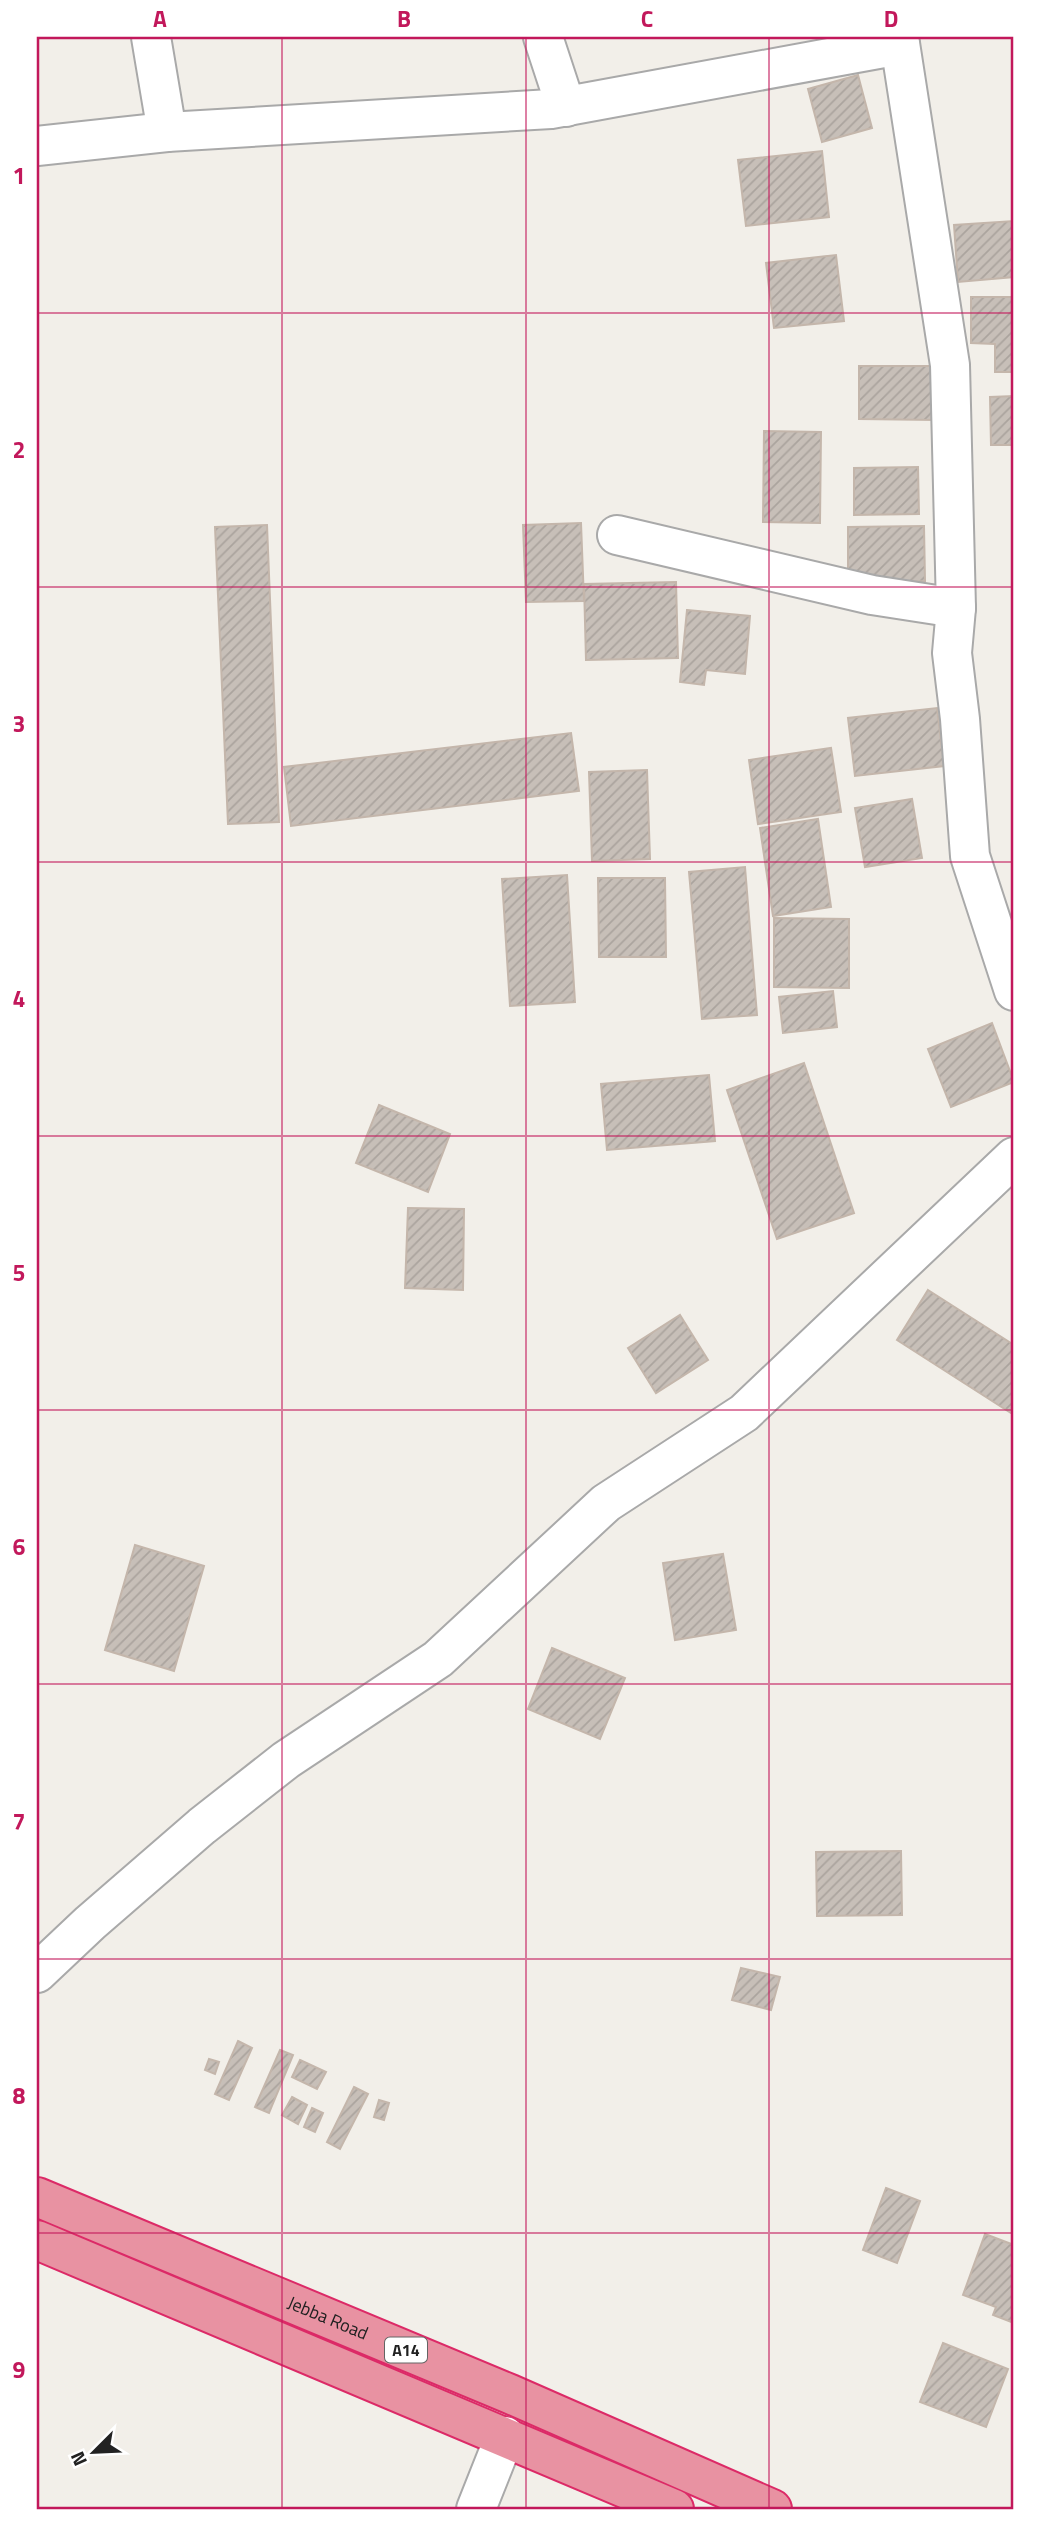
<svg xmlns="http://www.w3.org/2000/svg" width="1051" height="2546" viewBox="0 0 1051 2546" font-family="'Titillium Web',sans-serif">
	<style>
		.building { fill: url(#building-hatch); stroke: #c4b6ab; stroke-width: 2 }
		.lines { fill: none; stroke-linecap: round; stroke-linejoin: round }
		.street-casing { stroke: #a9a9a9; stroke-width: 42 }
		.highway-casing { stroke: #dc2a67; stroke-width: 42 }
		.street { stroke: #fff; stroke-width: 38 }
		.highway { stroke: #e892a2; stroke-width: 38 }
		.grid { fill: none; stroke: #c2185b; stroke-width: 2; stroke-opacity: 0.55 }
		.labels { text-anchor: middle; stroke-width: 5; stroke-linejoin: round; paint-order: stroke }
		.shield { fill: #fff; stroke: #646464; stroke-width: 2 }
		.shield-label { font-size: 16px; font-weight: bold; fill: #222 }
		.street-label { font-size: 18px; fill: #222; stroke: #fff }
		.neatline { fill: none; stroke: #c2185b; stroke-width: 2.5 }
		.grid-label { font-size: 23px; text-anchor: middle; font-weight: bold; fill: #c2185b }
	</style>
	<defs>
		<pattern id="building-hatch" width="6" height="6" patternUnits="userSpaceOnUse" patternTransform="scale(1.75)"><rect width="6" height="6" fill="#c7bfb8"/><path d="M-1 1l2-2M0 6l6-6M5 7l2-2" fill="none" stroke="#aba49e"/></pattern>
	</defs>
	<rect width="100%" height="100%" fill="#f2efe9"/>
	<!-- building -->
	<g class="building">
		<polygon points="858,75 872,128 822,142 808,89"/>
		<polygon points="822,151 829,217 746,226 738,160"/>
		<polygon points="1014,221 1014,277 958,282 954,225"/>
		<polygon points="836,255 844,321 774,328 766,263"/>
		<polygon points="971,297 1014,297 1014,372 995,372 995,344 971,343"/>
		<polygon points="859,366 935,366 935,420 859,419"/>
		<polygon points="1014,396 1014,467 1013,445 991,445 990,397"/>
		<polygon points="764,431 821,432 820,523 763,522"/>
		<polygon points="918,467 919,514 854,515 854,468"/>
		<polygon points="581,523 584,601 526,602 523,525"/>
		<polygon points="267,525 279,822 228,824 215,527"/>
		<polygon points="924,526 925,581 848,582 848,527"/>
		<polygon points="676,582 678,658 586,660 584,584"/>
		<polygon points="687,610 750,616 745,674 706,670 704,685 680,682"/>
		<polygon points="937,708 944,766 855,776 848,718"/>
		<polygon points="571,733 579,791 291,826 284,767"/>
		<polygon points="831,748 841,812 758,824 749,760"/>
		<polygon points="647,770 650,859 592,861 589,772"/>
		<polygon points="912,799 922,858 865,867 855,808"/>
		<polygon points="818,819 831,907 773,916 760,828"/>
		<polygon points="745,867 757,1015 702,1019 689,872"/>
		<polygon points="567,875 575,1002 510,1006 502,879"/>
		<polygon points="598,878 665,878 666,957 599,957"/>
		<polygon points="774,918 849,919 849,988 774,987"/>
		<polygon points="833,991 837,1027 783,1033 779,997"/>
		<polygon points="992,1023 1014,1082 951,1107 928,1049"/>
		<polygon points="804,1063 854,1213 777,1239 727,1090"/>
		<polygon points="709,1075 715,1141 607,1150 601,1084"/>
		<polygon points="379,1105 450,1134 428,1192 356,1163"/>
		<polygon points="408,1208 464,1209 463,1290 405,1288"/>
		<polygon points="928,1290 1014,1345 1014,1415 897,1340"/>
		<polygon points="680,1315 708,1360 656,1393 628,1348"/>
		<polygon points="135,1545 204,1566 174,1671 105,1650"/>
		<polygon points="723,1554 736,1630 675,1640 663,1563"/>
		<polygon points="552,1648 625,1678 600,1739 528,1709"/>
		<polygon points="901,1851 902,1915 817,1916 816,1852"/>
		<polygon points="741,1968 780,1977 771,2010 732,2000"/>
		<polygon points="238,2041 252,2048 229,2100 215,2094"/>
		<polygon points="280,2050 293,2055 269,2113 255,2107"/>
		<polygon points="209,2059 219,2062 215,2074 205,2070"/>
		<polygon points="300,2060 326,2072 317,2089 292,2077"/>
		<polygon points="354,2087 368,2094 340,2149 327,2142"/>
		<polygon points="292,2097 307,2105 298,2124 282,2115"/>
		<polygon points="379,2100 389,2103 384,2120 374,2117"/>
		<polygon points="312,2108 323,2113 315,2132 304,2127"/>
		<polygon points="886,2188 920,2201 897,2263 863,2250"/>
		<polygon points="985,2234 1014,2245 1014,2323 993,2315 996,2307 963,2295"/>
		<polygon points="943,2343 1008,2369 986,2427 920,2402"/>
	</g>
	<g class="lines">
		<defs>
			<g id="street">
				<polyline points="151,37 167,132"/>
				<polyline points="543,37 566,107"/>
				<polyline points="899,37 950,365 956,608 952,653 960,719 970,856 1014,991"/>
				<polyline points="37,146 167,132 551,109 900,45"/>
				<polyline points="617,535 872,595 956,608"/>
				<polyline points="37,1973 90,1923 202,1826 286,1760 438,1659 606,1503 744,1413 1014,1157"/>
				<polyline points="476,2509 505,2436"/>
			</g>
			<g id="highway">
				<path id="s1" d="M37,2197L510,2394L772,2509"/>
				<polyline points="37,2240 674,2509"/>
			</g>
		</defs>
		<!-- street casing -->
		<use href="#street" class="street-casing"/>
		<!-- highway casing -->
		<use href="#highway" class="highway-casing"/>
		<!-- street -->
		<use href="#street" class="street"/>
		<!-- highway -->
		<use href="#highway" class="highway"/>
	</g>
	<!-- grid -->
	<path class="grid" d="M282,37V2509M526,37V2509M769,37V2509M37,313H1014M37,587H1014M37,862H1014M37,1136H1014M37,1410H1014M37,1684H1014M37,1959H1014M37,2233H1014"/>
	<g class="labels">
		<!-- shield labels -->
		<rect class="shield" x="385" y="2337.5" width="42" height="25" rx="5"/>
		<g class="shield-label">
			<text x="406" y="2356">A14</text>
		</g>
		<!-- street labels -->
		<g class="street-label">
			<text dy="6" stroke="none"><textPath href="#s1" startOffset="315">Jebba Road</textPath></text>
		</g>
	</g>
	<!-- border -->
	<rect width="1051" height="2546" fill="none" stroke="#ffffff" stroke-width="77"/>
	<!-- north arrow -->
	<g transform="translate(94 2452) rotate(246)" stroke="#ffffff" stroke-width="5" paint-order="stroke">
	<path d="M0-5L12 26L0 18L-12 26Z" fill="#222222"/>
	<text y="-10" font-size="19" font-weight="bold" text-anchor="middle" fill="#222222">N</text>
	</g>
	<rect x="38" y="38" width="974" height="2470" class="neatline"/>
	<g class="grid-label">
		<text x="160" y="27">A</text>
		<text x="404" y="27">B</text>
		<text x="647" y="27">C</text>
		<text x="891" y="27">D</text>
		<text x="19" y="184">1</text>
		<text x="19" y="458">2</text>
		<text x="19" y="732">3</text>
		<text x="19" y="1007">4</text>
		<text x="19" y="1281">5</text>
		<text x="19" y="1555">6</text>
		<text x="19" y="1830">7</text>
		<text x="19" y="2104">8</text>
		<text x="19" y="2378">9</text>
	</g>
</svg>
